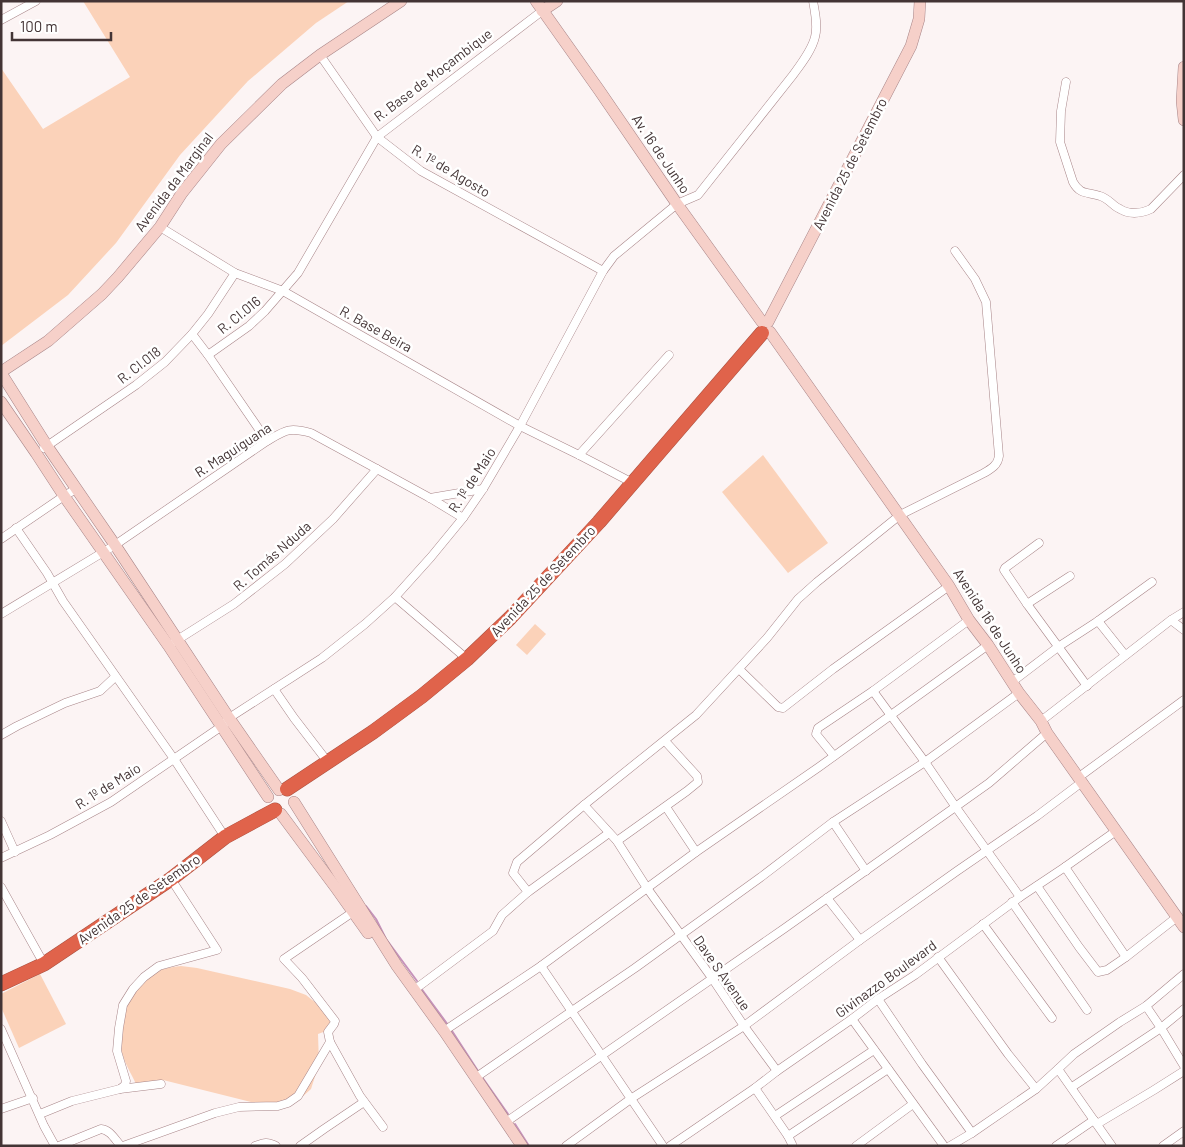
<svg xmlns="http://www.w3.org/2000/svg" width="1185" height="1147" viewBox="0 0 1185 1147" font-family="Barlow,sans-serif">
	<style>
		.green { fill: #fbd2b9 }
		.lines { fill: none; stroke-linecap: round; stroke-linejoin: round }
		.stream { stroke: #c692ba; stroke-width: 2 }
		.street-casing { stroke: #a88588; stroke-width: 9 }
		.secondary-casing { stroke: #a88588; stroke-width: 12 }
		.highway-casing { stroke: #a95343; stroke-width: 15 }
		.street { stroke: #fff; stroke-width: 8 }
		.secondary { stroke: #f6d0c9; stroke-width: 11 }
		.highway { stroke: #e0634b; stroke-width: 14 }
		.labels { text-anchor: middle; stroke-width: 5; stroke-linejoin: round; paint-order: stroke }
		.street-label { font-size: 14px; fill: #433435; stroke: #fff }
	</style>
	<rect width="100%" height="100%" fill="#fcf4f4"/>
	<!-- green -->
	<g class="green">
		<polygon points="83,1 349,1 316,23 248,81 180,155 116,243 68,295 1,346 1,68 43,129 130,77"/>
		<polygon points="763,455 828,543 788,573 722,492"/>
		<polygon points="535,624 546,634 527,655 516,645"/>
		<path d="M181,966L197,968L290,989L306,995L326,1011L334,1028L318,1034L319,1064L311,1089L301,1098L271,1107L163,1080L136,1084C131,1073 123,1061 121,1048C118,1019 131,984 158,971C165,968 173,967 181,966Z"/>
		<polygon points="40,974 66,1024 19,1048 1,1007 1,994"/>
	</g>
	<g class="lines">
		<!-- stream -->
		<g class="stream">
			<polyline points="366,906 376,919 386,939 417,981"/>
			<polyline points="420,987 448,1025"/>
			<polyline points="452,1031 478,1071"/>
			<polyline points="482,1077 508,1114"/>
			<polyline points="515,1124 529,1146"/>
		</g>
		<defs>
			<g id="street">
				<polyline points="1,20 36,1"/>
				<polyline points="320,55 377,137 421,171 603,271"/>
				<path d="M1066,82L1061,111L1060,142L1073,182C1080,195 1088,192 1100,196C1108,198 1113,206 1120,209C1130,215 1142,213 1151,209L1184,175"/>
				<polyline points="160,227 235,273 283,291 520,426 579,455 633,483"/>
				<polyline points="192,334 208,355 267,441"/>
				<polyline points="208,355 249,326 265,311 298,273 377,137 542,11"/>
				<polyline points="44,448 136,385 165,362 192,334 208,314 235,273"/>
				<polyline points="579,455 669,355"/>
				<polyline points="430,498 483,489"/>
				<polyline points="16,528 47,573 63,601 174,759 225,837"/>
				<polyline points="1,539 64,496 76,489"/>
				<polyline points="1039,543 1005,568 1004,570 1027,604 1087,686"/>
				<polyline points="395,597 467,659"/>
				<polyline points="1027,604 1070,576"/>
				<path d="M1,614L115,545L267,441C286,430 289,427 311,433L430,498L463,518"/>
				<polyline points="1171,620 1184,612"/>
				<polyline points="1098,621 1125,655"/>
				<polyline points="174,642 234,604 285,564 333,519 377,469"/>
				<polyline points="739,669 778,707 783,708 833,669 949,586"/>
				<polyline points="1012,682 1058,647 1098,621 1152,582"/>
				<polyline points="274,689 294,718 327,761"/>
				<polyline points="873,691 925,762 955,806 1020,897"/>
				<polyline points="1041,721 1171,620 1184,630"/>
				<polyline points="1,735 17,726 65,703 100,691 115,677"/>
				<polyline points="834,756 816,734 818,728 873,691 969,620"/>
				<polyline points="1079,777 1184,700"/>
				<polyline points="584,805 617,841 647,888 712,978 744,1026 777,1071"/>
				<polyline points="666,807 696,852"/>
				<polyline points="1,821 15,852"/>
				<polyline points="833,822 866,871"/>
				<polyline points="617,841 687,791 698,782 697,776 665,741"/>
				<path d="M1,858L50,835L111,802L222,726L229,718L322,658L365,624L395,597L431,557L463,518L483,489L520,426L603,271L614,256L677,204L698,195L793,75C801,64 812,50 815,37C818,26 815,12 813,1"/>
				<polyline points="1065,867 1126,957 1177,917"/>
				<polyline points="1037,886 1079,947 1098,972 1107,970 1126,957"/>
				<polyline points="1,887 44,964"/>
				<path d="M528,892L513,873L517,862L584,805L696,715L767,638L798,599L817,582L900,515L984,473C991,469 998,465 999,456L986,302L975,279L955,251"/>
				<polyline points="827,898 860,940"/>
				<polyline points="1012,902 1087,1010"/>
				<polyline points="983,924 1052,1018"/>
				<polyline points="938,957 1008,1054 1036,1089"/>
				<polyline points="541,966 663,1146"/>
				<polyline points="414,990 493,931 502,915 528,892 609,833"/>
				<polyline points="878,999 922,1064 972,1133"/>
				<polyline points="1146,1006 1161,1028 1184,1066"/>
				<polyline points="852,1019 944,1146"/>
				<polyline points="1,1029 44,1126 55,1146"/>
				<polyline points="444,1031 541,966 696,852 819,767 988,645"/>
				<polyline points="330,1042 360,1096 383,1127"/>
				<polyline points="1058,1069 1074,1054 1120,1022 1146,1006 1184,974"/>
				<polyline points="475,1078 572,1011 635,968 761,877 833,822 925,762 1019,693"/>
				<polyline points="1072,1087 1161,1028 1184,1009"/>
				<polyline points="755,1088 788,1136"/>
				<polyline points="120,1089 161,1084"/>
				<polyline points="1,1109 33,1098"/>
				<polyline points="40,1114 72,1101 120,1089 125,1085 126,1081 117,1051 119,1028 123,1005 133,989 144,977 159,966 217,950 171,879"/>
				<polyline points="775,1116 874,1050"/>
				<polyline points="506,1122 785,928 989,783 1047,733"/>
				<polyline points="1097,1124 1154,1090 1184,1071"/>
				<polyline points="792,1144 788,1136 888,1069"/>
				<path d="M59,1146L101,1129C110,1130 114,1138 120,1145L123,1146"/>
				<polyline points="123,1146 215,1113 239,1107 278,1106 288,1103 298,1096 330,1042 328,1032 334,1024 335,1021 302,978 284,959 353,912"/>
				<path d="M255,1146C263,1143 267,1141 276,1146"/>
				<polyline points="300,1146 324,1129 364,1102"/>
				<polyline points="566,1146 632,1098 744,1026 860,940 957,871 1037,816 1082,782"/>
				<polyline points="670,1146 755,1088 777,1071 852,1019 878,999 915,975 1020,897 1065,867 1116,831"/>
				<polyline points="856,1146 913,1104"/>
				<polyline points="950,1146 972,1133 1036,1089 1058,1069 1112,1146"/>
				<polyline points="1056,1146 1094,1120"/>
				<polyline points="1163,1146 1184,1131"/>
			</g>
			<g id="secondary">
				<polyline points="536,1 599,90 677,204 762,322"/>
				<polyline points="542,11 557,1"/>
				<polyline points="1184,67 1182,101 1184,120"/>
				<polyline points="768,322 911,46 919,19 920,1"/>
				<polyline points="770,332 949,586 969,620 988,645 1019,693 1041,721 1047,733 1184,927"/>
				<polyline points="1,372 48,341 102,294 118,277 160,227 182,193 221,144 282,84 320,55 401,1"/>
				<polyline points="1,373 47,446 115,545 229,718 279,790"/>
				<polyline points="1,402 36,453 64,496 168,645 268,797"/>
				<polyline points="294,802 397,966 444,1031 522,1146"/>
				<polyline points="281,814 336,888 368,933"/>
			</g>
			<g id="highway">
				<polyline points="287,789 373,732 422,696 467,659 510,618 599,522 762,333"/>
				<polyline points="1,984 44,964 171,879 225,837 275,810"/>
			</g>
		</defs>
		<!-- street casing -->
		<use href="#street" class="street-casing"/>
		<!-- secondary casing -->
		<use href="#secondary" class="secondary-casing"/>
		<!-- highway casing -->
		<use href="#highway" class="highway-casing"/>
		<!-- street -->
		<use href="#street" class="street"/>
		<!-- secondary -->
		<use href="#secondary" class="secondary"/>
		<!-- highway -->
		<use href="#highway" class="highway"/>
	</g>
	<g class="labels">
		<!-- street labels -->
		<g class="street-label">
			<text transform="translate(433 75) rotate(-37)" y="5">R. Base de Moçambique</text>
			<text transform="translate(661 154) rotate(56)" y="5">Av. 16 de Junho</text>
			<text transform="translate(850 164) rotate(-63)" y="5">Avenida 25 de Setembro</text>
			<text transform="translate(451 171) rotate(31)" y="5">R. 1º de Agosto</text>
			<text transform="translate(174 182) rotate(-53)" y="5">Avenida da Marginal</text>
			<text transform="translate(239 315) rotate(-39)" y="5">R. CI.016</text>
			<text transform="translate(376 329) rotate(29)" y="5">R. Base Beira</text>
			<text transform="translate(139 365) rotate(-38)" y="5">R. CI.018</text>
			<text transform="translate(233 450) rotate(-33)" y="5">R. Maguiguana</text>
			<text transform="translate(472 480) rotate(-57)" y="5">R. 1º de Maio</text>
			<text transform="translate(272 556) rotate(-41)" y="5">R. Tomás Nduda</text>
			<text transform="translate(543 581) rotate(-47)" y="5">Avenida 25 de Setembro</text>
			<text transform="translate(990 621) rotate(57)" y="5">Avenida 16 de Junho</text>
			<text transform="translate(108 786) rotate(-32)" y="5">R. 1º de Maio</text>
			<text transform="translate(139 899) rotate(-35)" y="5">Avenida 25 de Setembro</text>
			<text transform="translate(722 973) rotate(55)" y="5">Dave S Avenue</text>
			<text transform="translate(886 979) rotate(-36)" y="5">Givinazzo Boulevard</text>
		</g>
	</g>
	<!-- border -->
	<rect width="1185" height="1147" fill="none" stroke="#433435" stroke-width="5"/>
	<!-- scale -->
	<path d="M12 32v8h99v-8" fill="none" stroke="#433435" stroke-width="2.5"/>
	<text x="20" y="32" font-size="15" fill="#433435" stroke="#ffffff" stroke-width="4" paint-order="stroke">100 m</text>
</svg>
